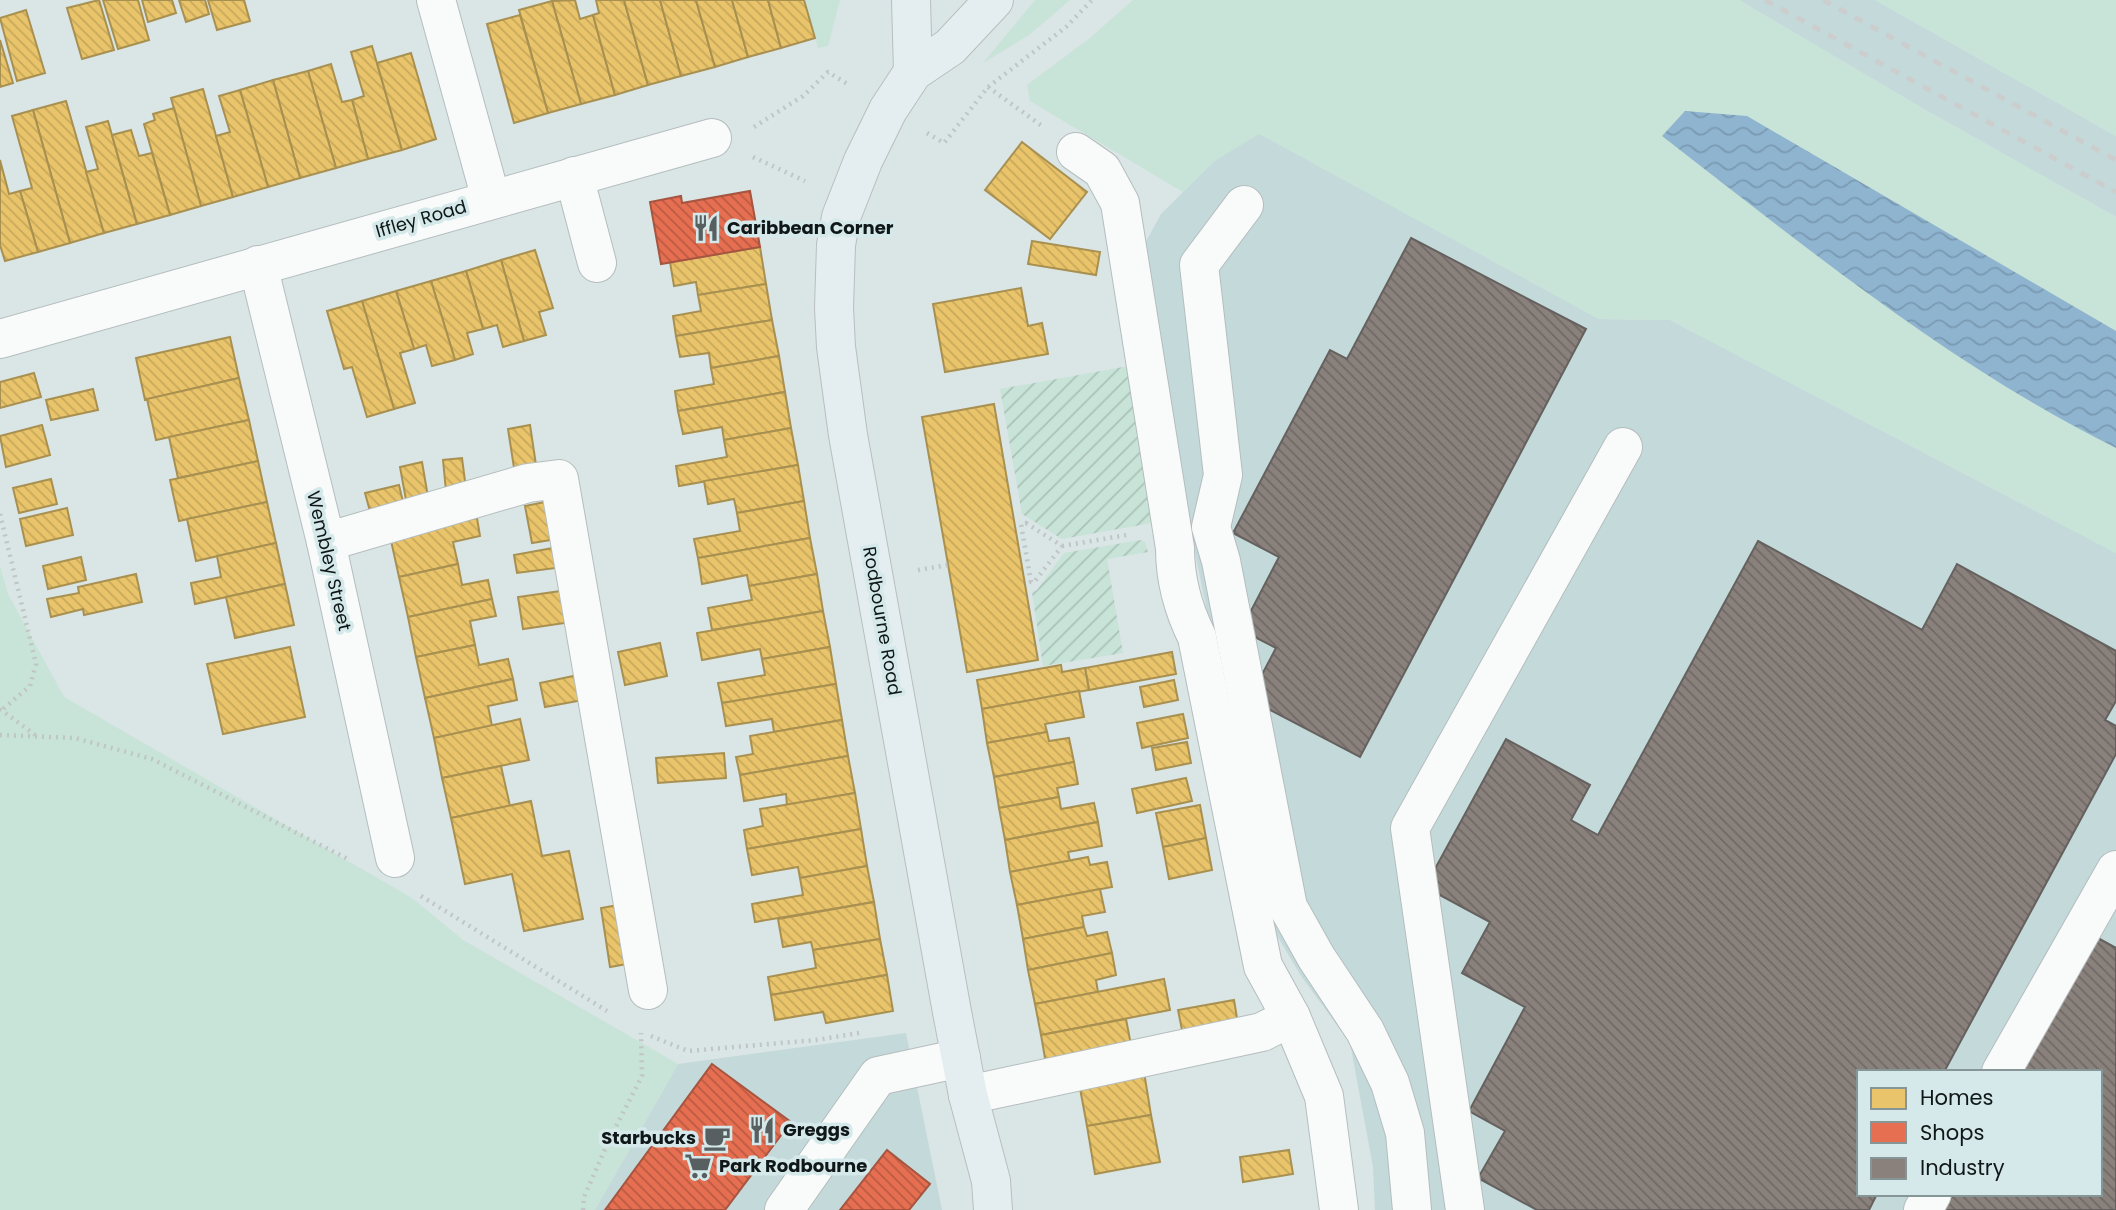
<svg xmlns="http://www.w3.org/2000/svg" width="2116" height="1210" viewBox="0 0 2116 1210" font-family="Poppins,sans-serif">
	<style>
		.built { fill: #c4d9da; fill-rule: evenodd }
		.grass { fill: #c8e3d7 }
		.garden { fill: url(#garden-furrows) }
		.water { fill: url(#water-waves) }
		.homes { fill: url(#homes-back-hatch); stroke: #a89051; stroke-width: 2 }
		.shops { fill: url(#shops-back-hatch); stroke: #a65540; stroke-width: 2 }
		.industry { fill: url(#industry-back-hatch); stroke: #65615e; stroke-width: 2 }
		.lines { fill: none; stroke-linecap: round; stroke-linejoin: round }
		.minor-casing { stroke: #b5bdbd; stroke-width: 40 }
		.major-casing { stroke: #b9bebe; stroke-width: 40 }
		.path { stroke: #c0c5c5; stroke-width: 4.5; stroke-dasharray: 2 5; stroke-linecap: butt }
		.minor { stroke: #f9fbfb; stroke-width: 38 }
		.major { stroke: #e4eef0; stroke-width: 38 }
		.rail { stroke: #cccece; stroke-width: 5; stroke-dasharray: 9 9; stroke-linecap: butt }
		.labels { text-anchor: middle; stroke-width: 7; stroke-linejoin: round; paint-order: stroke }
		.street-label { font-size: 18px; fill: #101718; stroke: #d5e9ea }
		.poi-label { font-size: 18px; font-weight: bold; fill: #101718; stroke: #d5e9ea; text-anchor: start }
	</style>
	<defs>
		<pattern id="garden-furrows" width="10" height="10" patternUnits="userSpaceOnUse" patternTransform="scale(1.75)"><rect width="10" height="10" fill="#c8e3d7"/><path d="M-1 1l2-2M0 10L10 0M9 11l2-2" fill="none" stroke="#abc2b8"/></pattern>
		<pattern id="water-waves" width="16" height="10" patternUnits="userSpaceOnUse" patternTransform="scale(1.75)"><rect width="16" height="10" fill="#8fb4d0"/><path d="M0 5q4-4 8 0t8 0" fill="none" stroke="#7a9ab2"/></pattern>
		<pattern id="homes-back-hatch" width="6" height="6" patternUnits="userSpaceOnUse" patternTransform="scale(1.75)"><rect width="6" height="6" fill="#e9c46a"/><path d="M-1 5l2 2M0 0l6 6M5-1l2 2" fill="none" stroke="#c7a85b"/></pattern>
		<pattern id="shops-back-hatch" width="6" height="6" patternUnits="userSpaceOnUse" patternTransform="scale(1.75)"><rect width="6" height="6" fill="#e76f51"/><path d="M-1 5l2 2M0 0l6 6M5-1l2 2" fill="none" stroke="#ba5a42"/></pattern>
		<pattern id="industry-back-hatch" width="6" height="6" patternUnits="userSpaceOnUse" patternTransform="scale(1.75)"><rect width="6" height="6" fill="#8a817c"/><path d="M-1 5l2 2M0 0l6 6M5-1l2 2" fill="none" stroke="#6f6965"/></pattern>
	</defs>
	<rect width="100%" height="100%" fill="#dae5e5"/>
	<!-- built -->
	<g class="built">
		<polygon points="1739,0 1875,0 2116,136 2116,217 1922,108"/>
		<path d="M1259,133L1599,319L1670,320L2116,553V1210H1375L1373,1167L1350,1043L1301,976L1272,927L1186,509L1142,249L1161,214L1213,162ZM1859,1072H2100V1194H1859Z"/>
		<polygon points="906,1033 942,1210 595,1210 678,1064"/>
	</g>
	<!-- grass -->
	<g class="grass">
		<polygon points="805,0 840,0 828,46 818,48"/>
		<polygon points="1035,0 1070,0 1029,35 983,63"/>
		<polygon points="1133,0 1739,0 1922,108 2116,217 2116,553 1670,320 1599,319 1259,134 1213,162 1183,192 1030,101 1027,85 1090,38"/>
		<polygon points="1875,0 2116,0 2116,136"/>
		<polygon points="0,566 8,594 64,697 412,898 463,940 678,1064 595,1210 0,1210"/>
	</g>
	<!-- garden -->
	<g class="garden">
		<polygon points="1129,366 1152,523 1062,539 1022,514 1000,389"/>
		<polygon points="1141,540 1145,542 1148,552 1107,559 1123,653 1043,666 1032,592 1037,590 1064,553"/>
	</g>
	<!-- water -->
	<path class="water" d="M1685,111L1747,116L2116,331V448C1951,366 1807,248 1662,136Z"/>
	<!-- homes -->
	<g class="homes">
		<polygon points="99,0 114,50 82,59 67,8"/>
		<polygon points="103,0 138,0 149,40 118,49"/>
		<polygon points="142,0 172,0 176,13 148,22"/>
		<polygon points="179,0 205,0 209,14 186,22"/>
		<polygon points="208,0 244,0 250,21 217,30"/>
		<polygon points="575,0 580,19 593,15 615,95 581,104 552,1"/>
		<polygon points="596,0 624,0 648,85 615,95 593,15 599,13"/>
		<polygon points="624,0 660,0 681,76 648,85"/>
		<polygon points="660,0 696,0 715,67 681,76"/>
		<polygon points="696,0 732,0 748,57 715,67"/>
		<polygon points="732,0 768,0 781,48 748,57"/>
		<polygon points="768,0 804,0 815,38 781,48"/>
		<polygon points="552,1 581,104 548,113 519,10"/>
		<polygon points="26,10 45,73 17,81 0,18"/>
		<polygon points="520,15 548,113 514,123 487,24"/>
		<polygon points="0,40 13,83 0,87"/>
		<polygon points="372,46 402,150 368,159 352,100 364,96 351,52"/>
		<polygon points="411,53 436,139 402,150 377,63"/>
		<polygon points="331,64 342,102 352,100 368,159 336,168 308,71"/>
		<polygon points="308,71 336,168 300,178 273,80"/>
		<polygon points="273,80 300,178 268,187 240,90"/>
		<polygon points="203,89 233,197 201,206 171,98"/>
		<polygon points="240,90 268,187 233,197 216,136 230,132 219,96"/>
		<polygon points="66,101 104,233 70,243 33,110"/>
		<polygon points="174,108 201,206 170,215 144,124 155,120 153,114"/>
		<polygon points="33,110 70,243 38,252 20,191 32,188 12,116"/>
		<polygon points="108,121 137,224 104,233 86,172 98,169 86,127"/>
		<polygon points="131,130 139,156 152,153 170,215 137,224 112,135"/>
		<polygon points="1022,142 1087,192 1050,239 985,190"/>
		<polygon points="0,160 9,194 20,191 38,252 5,261 0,245"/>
		<polygon points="1032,241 1100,252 1096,275 1028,264"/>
		<polygon points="760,247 766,284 698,295 696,282 674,286 670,262"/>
		<polygon points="535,250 553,308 539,312 546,335 524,341 501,260"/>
		<polygon points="501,260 524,341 503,347 497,325 483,329 466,271"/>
		<polygon points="466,271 483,329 467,333 473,354 455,360 431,281"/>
		<polygon points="431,281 455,360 432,366 426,345 414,349 396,291"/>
		<polygon points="766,284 772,320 676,336 673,316 701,311 698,295"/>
		<polygon points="1021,288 1028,326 1042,323 1048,354 945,372 933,304"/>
		<polygon points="396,291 414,349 400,353 415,403 394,409 362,301"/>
		<polygon points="362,301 394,409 367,417 352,367 344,369 327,311"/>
		<polygon points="772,320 779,356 711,368 709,353 680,357 676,336"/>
		<polygon points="230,337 239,378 145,400 136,358"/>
		<polygon points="779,356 785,392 678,411 675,391 714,384 711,368"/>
		<polygon points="34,373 41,397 0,408 0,382"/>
		<polygon points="239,378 249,420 156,440 147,399"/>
		<polygon points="93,389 98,410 51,420 46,400"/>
		<polygon points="785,392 791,428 724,440 722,427 683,434 678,411"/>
		<polygon points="994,404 1038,660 967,672 922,417"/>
		<polygon points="249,420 258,461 178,478 169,437"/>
		<polygon points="42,425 50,455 6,467 0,436"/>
		<polygon points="530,425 536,465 514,468 508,429"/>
		<polygon points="791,428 798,465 679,486 676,466 727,457 724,440"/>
		<polygon points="462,458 466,489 446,491 443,460"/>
		<polygon points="258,461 267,502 179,521 170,480"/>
		<polygon points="422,462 428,497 406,500 400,467"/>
		<polygon points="798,465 804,501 737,513 734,499 708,504 704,481"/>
		<polygon points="51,479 57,504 19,513 13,488"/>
		<polygon points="399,485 404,506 371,515 365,493"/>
		<polygon points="550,501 557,539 532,543 525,506"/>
		<polygon points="804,501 810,538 698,558 694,539 740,531 737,513"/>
		<polygon points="267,502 276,543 196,561 187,519"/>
		<polygon points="67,508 73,535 26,546 20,519"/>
		<polygon points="477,518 480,536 453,542 458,564 399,577 390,536"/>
		<polygon points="810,538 817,574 749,586 747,575 702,584 698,558"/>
		<polygon points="276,543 285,584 195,604 191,583 221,577 217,556"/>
		<polygon points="553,548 556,568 517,573 514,555"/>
		<polygon points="81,557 86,580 48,589 43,566"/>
		<polygon points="458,564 462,585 488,580 492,599 408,617 399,577"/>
		<polygon points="136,574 142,602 84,615 83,609 51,617 47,599 79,593 78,587"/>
		<polygon points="817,574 823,611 712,630 708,608 752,600 749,586"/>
		<polygon points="285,584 294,625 235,638 226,597"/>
		<polygon points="561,591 565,623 523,629 518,597"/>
		<polygon points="492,599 496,616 470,621 475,645 416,657 408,617"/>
		<polygon points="823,611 830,647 762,659 760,649 702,660 697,633"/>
		<polygon points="660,643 667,676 625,685 618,652"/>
		<polygon points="475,645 479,665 508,659 513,679 425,698 416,657"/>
		<polygon points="290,647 305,717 223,734 207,664"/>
		<polygon points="830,647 836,684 722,703 718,683 765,675 762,659"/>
		<polygon points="1172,652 1176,674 1089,690 1085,668"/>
		<polygon points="1061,665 1062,672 1085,668 1089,690 982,709 977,680"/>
		<polygon points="578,675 583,700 545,707 540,683"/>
		<polygon points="513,679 517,700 488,706 492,726 434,738 425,698"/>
		<polygon points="1174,680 1178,700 1144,707 1140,687"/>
		<polygon points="836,684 842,720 774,732 772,719 726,726 722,703"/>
		<polygon points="1079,691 1084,717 1045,724 1047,732 987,743 982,709"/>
		<polygon points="1183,714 1188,738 1142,748 1137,723"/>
		<polygon points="520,719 529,760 442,778 434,738"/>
		<polygon points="842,720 848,756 740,775 736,757 753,754 750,736"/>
		<polygon points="1047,732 1049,741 1069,738 1074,762 994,777 987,743"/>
		<polygon points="1187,742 1191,763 1156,770 1152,748"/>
		<polygon points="724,753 726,778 658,783 656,758"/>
		<polygon points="848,756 855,793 787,805 786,794 744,801 740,775"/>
		<polygon points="1074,762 1078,784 1057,788 1059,797 999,808 994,777"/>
		<polygon points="501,766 510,806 451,818 442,778"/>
		<polygon points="1186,778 1192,801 1137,813 1132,789"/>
		<polygon points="855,793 861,829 747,849 744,830 763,826 760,809"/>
		<polygon points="1059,797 1061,809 1094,803 1098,822 1005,840 999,808"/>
		<polygon points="531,801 542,856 569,851 583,919 524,931 512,874 465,884 451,818"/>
		<polygon points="1200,805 1206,838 1163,847 1156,813"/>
		<polygon points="1098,822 1102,846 1068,852 1070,861 1010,872 1005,840"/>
		<polygon points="861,829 867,866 800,878 798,867 752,875 747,849"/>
		<polygon points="1206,838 1212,870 1169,879 1163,847"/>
		<polygon points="1088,857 1090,865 1107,862 1112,887 1017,905 1010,872"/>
		<polygon points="867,866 874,902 755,922 752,904 803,895 800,878"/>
		<polygon points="1100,889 1105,912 1082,916 1084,927 1023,939 1017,905"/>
		<polygon points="874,902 880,939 813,950 811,942 783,947 778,919"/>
		<polygon points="624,904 633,963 610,967 601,908"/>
		<polygon points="1084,927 1087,936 1107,932 1112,953 1028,970 1023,939"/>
		<polygon points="880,939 887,975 771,995 768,977 816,968 813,950"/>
		<polygon points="1112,953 1116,975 1096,980 1098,992 1035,1004 1028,970"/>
		<polygon points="887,975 893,1011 826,1023 823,1012 775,1020 771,995"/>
		<polygon points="1164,979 1170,1010 1041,1035 1035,1004"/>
		<polygon points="1234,1000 1239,1030 1184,1040 1178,1010"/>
		<polygon points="1126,1019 1131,1045 1047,1070 1041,1035"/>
		<polygon points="1144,1072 1151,1115 1087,1126 1079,1083"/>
		<polygon points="1151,1115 1160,1162 1095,1174 1087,1126"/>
		<polygon points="1289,1150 1293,1174 1243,1182 1240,1157"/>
	</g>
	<!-- shops -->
	<g class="shops">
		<polygon points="750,191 760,247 661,264 650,202 681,196 682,203"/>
		<polygon points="712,1064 791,1122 725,1210 605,1210"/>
		<polygon points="887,1150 930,1184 909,1210 840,1210"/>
	</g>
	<!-- industry -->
	<g class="industry">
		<polygon points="1411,238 1586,329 1360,757 1249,699 1276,648 1241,630 1279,557 1233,533 1330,350 1347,359"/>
		<polygon points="1758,541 1922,630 1957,564 2116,651 2116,701 2105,720 2116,726 2116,754 1944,1072 1859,1072 1859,1194 1877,1194 1869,1210 1537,1210 1478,1178 1505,1131 1469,1111 1525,1007 1462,973 1490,922 1425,887 1506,739 1590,785 1571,820 1598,835"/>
		<polygon points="2096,937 2116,948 2116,1210 1945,1210 1953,1194 2100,1194 2100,1072 2022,1072"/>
	</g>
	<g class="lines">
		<defs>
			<g id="minor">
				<polyline points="436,0 491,199"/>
				<polyline points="574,176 597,263"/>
				<polyline points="1244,205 1199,265 1223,475 1211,527 1221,561 1288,907 1316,957 1365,1031 1390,1083 1405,1133 1412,1210"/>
				<polyline points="258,265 326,542 395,858"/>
				<polyline points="0,339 712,138"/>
				<polyline points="326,542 528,483 559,479 648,990"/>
				<polyline points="1291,1017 1324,1096 1339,1210"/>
				<polyline points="2001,1072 2116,870"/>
				<path d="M968,1095L1262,1032L1291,1017L1263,966L1197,637C1183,609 1175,579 1175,548L1120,203L1102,170L1076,152"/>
				<polyline points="784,1210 878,1076 961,1058"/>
				<polyline points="1465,1210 1410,828 1623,447"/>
				<polyline points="1923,1210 1932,1194"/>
			</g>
			<g id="major">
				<polyline points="911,0 913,72"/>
				<polyline points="993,1210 991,1181 968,1095 952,1012 848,435 836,347 834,308 836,245 841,217 863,161 888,110 913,72 950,47 994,0"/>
			</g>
		</defs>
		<!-- minor casing -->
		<use href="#minor" class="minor-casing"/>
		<!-- major casing -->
		<use href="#major" class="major-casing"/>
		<!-- path -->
		<g class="path">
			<polyline points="988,87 1042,126"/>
			<polyline points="754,127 803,96 828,72 849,85"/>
			<polyline points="927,133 944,143 988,87 1066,27 1092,0"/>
			<polyline points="753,157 805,181"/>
			<polyline points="0,514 36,664 30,686 2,710"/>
			<polygon points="1026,523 1062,546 1035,581 1031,582 1021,524"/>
			<polyline points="1062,546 1127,535"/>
			<polyline points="918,570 948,565"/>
			<polyline points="0,709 35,735"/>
			<polyline points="0,735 75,738 152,759 348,859"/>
			<polyline points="421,896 607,1011"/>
			<polyline points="651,1036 688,1051 816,1040 859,1033"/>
			<polyline points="583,1210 584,1197 609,1140 642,1076 641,1033"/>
		</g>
		<!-- minor -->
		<use href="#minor" class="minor"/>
		<!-- major -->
		<use href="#major" class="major"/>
		<!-- rail -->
		<g class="rail">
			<polyline points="1765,0 2116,192"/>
			<polyline points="1823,0 2116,160"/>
		</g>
	</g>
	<!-- icons -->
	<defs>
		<symbol id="restaurant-bare" viewBox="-9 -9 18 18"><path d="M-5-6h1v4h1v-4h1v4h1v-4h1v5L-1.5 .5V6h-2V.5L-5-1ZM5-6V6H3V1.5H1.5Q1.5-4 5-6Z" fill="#575f60" stroke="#d5e9ea" stroke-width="2.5" paint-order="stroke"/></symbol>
		<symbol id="cafe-bare" viewBox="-9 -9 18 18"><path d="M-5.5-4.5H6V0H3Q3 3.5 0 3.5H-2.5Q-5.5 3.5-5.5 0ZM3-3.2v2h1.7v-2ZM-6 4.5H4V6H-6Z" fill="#575f60" stroke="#d5e9ea" stroke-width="2.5" paint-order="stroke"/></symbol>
		<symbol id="supermarket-bare" viewBox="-9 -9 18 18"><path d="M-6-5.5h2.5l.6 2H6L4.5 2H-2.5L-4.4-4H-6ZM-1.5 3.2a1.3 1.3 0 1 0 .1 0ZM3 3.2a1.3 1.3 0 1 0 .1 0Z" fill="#575f60" stroke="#d5e9ea" stroke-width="2.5" paint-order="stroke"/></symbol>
	</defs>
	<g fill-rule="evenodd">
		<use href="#restaurant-bare" x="687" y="209" width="38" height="38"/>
		<use href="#restaurant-bare" x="743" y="1111" width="38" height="38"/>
		<use href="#cafe-bare" x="698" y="1119" width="38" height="38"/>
		<use href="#supermarket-bare" x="679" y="1147" width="38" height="38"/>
	</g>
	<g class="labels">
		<!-- street labels -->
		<g class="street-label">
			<text transform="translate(421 219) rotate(-16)" y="6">Iffley Road</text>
			<text transform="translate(329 561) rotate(77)" y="6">Wembley Street</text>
			<text transform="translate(882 621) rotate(80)" y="6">Rodbourne Road</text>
		</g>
		<!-- poi labels -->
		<g class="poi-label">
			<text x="727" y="234">Caribbean Corner</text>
			<text x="783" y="1136">Greggs</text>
			<text x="696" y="1144" text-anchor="end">Starbucks</text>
			<text x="719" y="1172">Park Rodbourne</text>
		</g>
	</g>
	<!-- legend -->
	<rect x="1857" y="1070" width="245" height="126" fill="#d5e9ea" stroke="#869596" stroke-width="2"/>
	<rect x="1871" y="1088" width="35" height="21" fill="#e9c46a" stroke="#869596" stroke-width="2"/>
	<text x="1920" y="1105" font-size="21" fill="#101718">Homes</text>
	<rect x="1871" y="1122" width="35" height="21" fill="#e76f51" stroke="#869596" stroke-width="2"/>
	<text x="1920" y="1140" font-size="21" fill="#101718">Shops</text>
	<rect x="1871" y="1158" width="35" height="21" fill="#8a817c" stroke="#869596" stroke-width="2"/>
	<text x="1920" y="1175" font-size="21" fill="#101718">Industry</text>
</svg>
